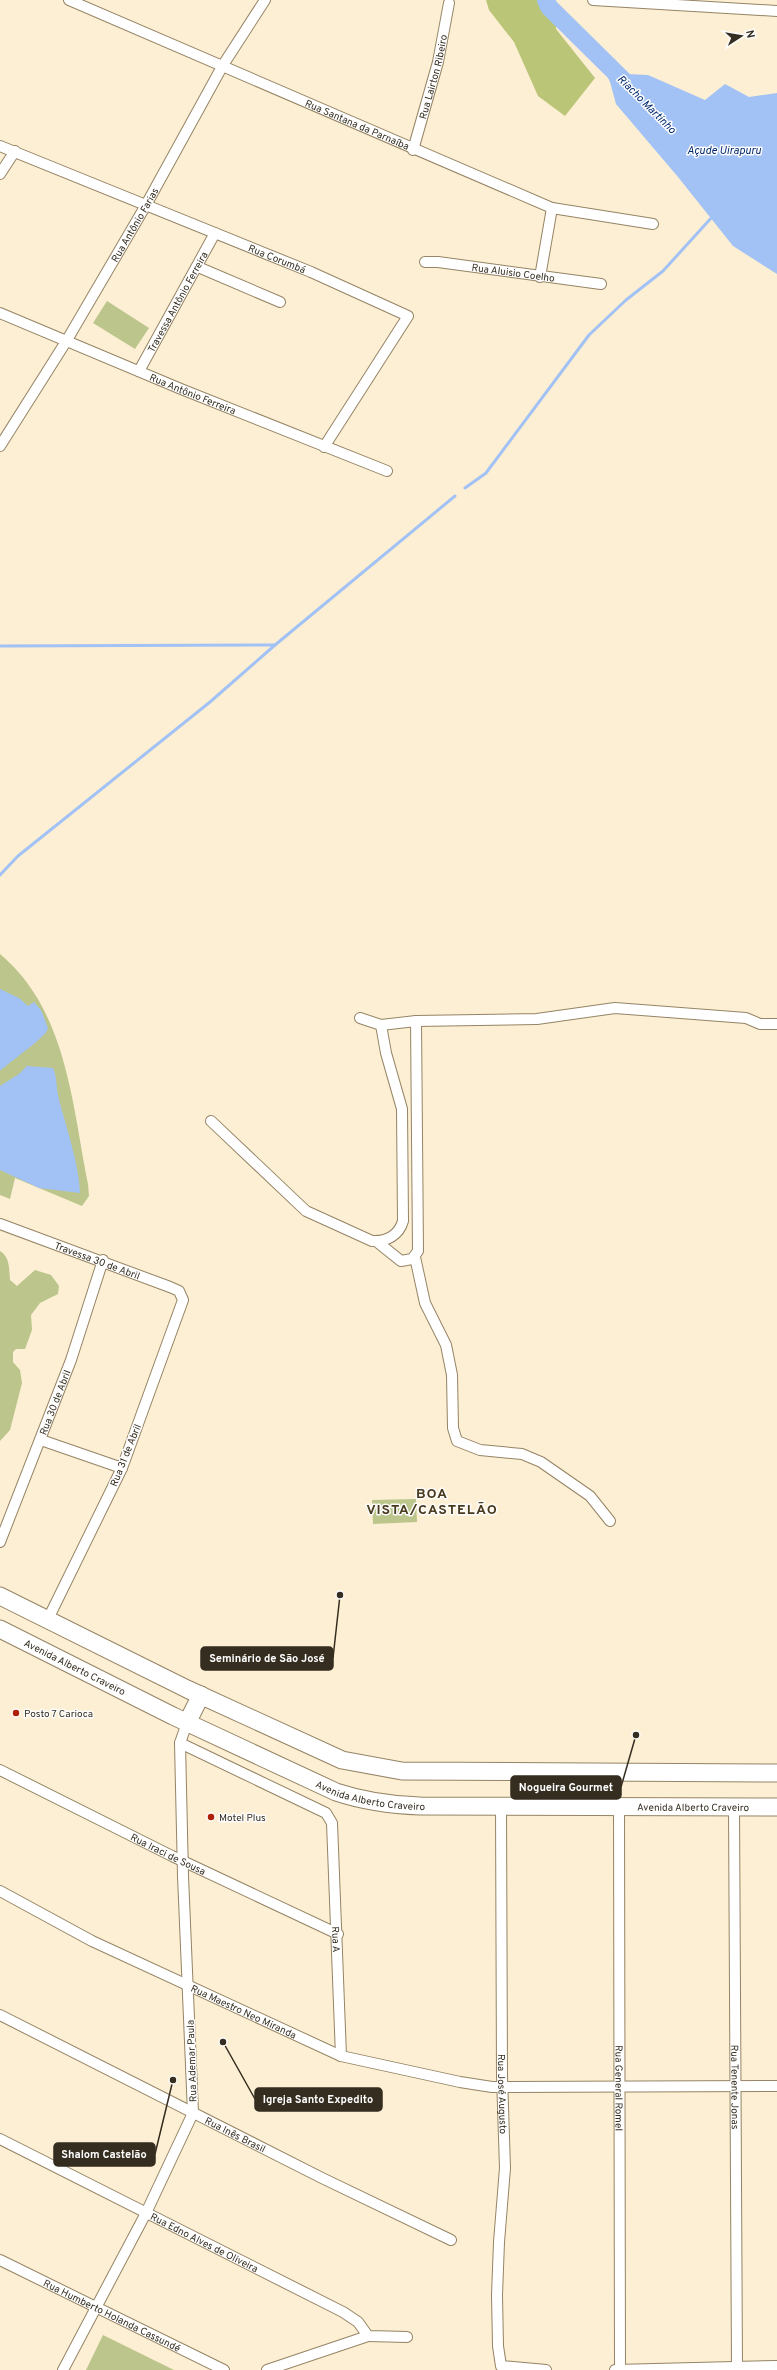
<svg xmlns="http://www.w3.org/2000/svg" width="777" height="2370" viewBox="0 0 777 2370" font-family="Overpass,sans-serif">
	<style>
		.green { fill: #bcc58b }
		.forest { fill: #bac577 }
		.water { fill: #a2c2f5 }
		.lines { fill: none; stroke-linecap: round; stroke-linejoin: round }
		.stream { stroke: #a2c2f5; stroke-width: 3 }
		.river { stroke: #a2c2f5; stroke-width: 18 }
		.minor-casing { stroke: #958465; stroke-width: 12 }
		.primary-casing { stroke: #958465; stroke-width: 19 }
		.minor { stroke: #fff; stroke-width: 10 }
		.primary { stroke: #fff; stroke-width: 17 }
		.poi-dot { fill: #ae2007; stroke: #fdfdfd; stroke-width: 1.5 }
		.labels { text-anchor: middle; stroke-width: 3; stroke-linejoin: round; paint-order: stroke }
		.street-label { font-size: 10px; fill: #342d20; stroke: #fdfdfd }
		.poi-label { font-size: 10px; fill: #342d20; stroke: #fdfdfd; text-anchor: start }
		.water-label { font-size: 11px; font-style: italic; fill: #002970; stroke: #fdfdfd }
		.district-label { font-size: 14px; font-weight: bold; letter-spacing: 1px; fill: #493a1d; stroke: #fdfdfd }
		.leader { fill: none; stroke: #342d20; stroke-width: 1.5 }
		.callout-dot { fill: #342d20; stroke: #fdfdfd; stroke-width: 1.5 }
		.callout { fill: #342d20; stroke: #342d20; stroke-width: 1.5 }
		.callout-label { font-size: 11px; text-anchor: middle; font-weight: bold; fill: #fff }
	</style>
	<rect width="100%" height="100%" fill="#fdefd3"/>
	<!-- green -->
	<g class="green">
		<polygon points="107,301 149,328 135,349 93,323"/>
		<path d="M0,954C67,1010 72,1104 88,1184L89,1196L82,1206L15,1178L10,1199L0,1195Z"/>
		<path d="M0,1251C10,1257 9,1269 10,1280L17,1286L35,1270L51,1275L59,1286L58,1294L40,1303L31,1315L32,1330L25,1349H16L13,1352V1362L20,1370L22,1383L10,1430L0,1441Z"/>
		<polygon points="416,1499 417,1522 373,1524 372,1500"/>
		<polygon points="103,2335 174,2370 86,2370"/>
	</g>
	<!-- forest -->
	<polygon class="forest" points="486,0 556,0 556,29 595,78 565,116 538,96 514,42 489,10"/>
	<!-- water -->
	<g class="water">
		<polygon points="600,61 627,74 648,75 705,100 725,84 749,97 777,93 777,274 733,246 678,177 616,104 610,82"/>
		<path d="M0,989L19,998L28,1006L34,1002L41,1010L48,1028C48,1036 9,1062 0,1071Z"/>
		<path d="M27,1066L53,1068C57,1077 56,1086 58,1095C65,1125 79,1162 80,1193L39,1188L0,1170V1086L19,1074Z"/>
	</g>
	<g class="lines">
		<!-- stream -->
		<g class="stream">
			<polyline points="465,488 486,473 589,335 626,300 663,271 713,216"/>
			<polyline points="0,646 275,645 455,496"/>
			<polyline points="0,875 18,856 210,702 275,645"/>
		</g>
		<!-- river -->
		<polyline class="river" points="546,0 549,7 624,81"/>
		<defs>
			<g id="minor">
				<path id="s1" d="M69,0L552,208L653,224"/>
				<polyline points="593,0 777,11"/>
				<path id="s2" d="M0,146L311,272L408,316L324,447"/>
				<path id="s3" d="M413,150L438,62L449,3"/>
				<polyline points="0,174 15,151"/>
				<path id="s4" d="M425,262H438L601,284"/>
				<polyline points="198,267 280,302"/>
				<polyline points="540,277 552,208"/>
				<path id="s5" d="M0,313L181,389L387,471"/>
				<path id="s6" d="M139,371L215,233"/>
				<path id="s7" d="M0,446L67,340L146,205L223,65L265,0"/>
				<polyline points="360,1018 381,1025 416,1021 537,1019 615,1008 746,1018 760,1024 777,1024"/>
				<path d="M211,1121L306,1211L372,1241C387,1242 399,1235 403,1221L402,1109L386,1053L381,1025"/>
				<path id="s8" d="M0,1224L170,1287L179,1291L183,1300L122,1468L48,1619"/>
				<polyline points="376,1241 401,1261 412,1259 418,1251 416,1021"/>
				<polyline points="415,1257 425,1303 446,1345 452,1375 453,1428 457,1441 480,1450 522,1454 541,1462 590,1496 610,1521"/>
				<polyline points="41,1440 122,1468"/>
				<path id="s9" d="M0,1542L71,1360L103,1260"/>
				<path id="s10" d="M180,1743L326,1813L332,1823L341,2056"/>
				<path id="s11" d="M0,1770L172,1856L338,1934"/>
				<path id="s12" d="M501,1806L502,2076L505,2168L499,2242L497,2295L498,2346L501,2366L546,2370"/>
				<path id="s13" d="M619,1806L620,2369"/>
				<path id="s14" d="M734,1806L737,2367"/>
				<path id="s15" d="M0,1891L92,1941L341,2056L460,2082L492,2087L777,2086"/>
				<path id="s16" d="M0,2015L322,2178L451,2240"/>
				<path id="s17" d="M0,2139L343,2312L358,2322L368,2336L407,2337"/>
				<path id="s18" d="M0,2260L224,2370"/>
				<polyline points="63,2370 146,2213 193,2113 183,1876 180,1743 187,1723"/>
				<polyline points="267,2370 368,2336"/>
				<polyline points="615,2370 777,2366"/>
			</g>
			<g id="primary">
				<polyline points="0,1596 187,1689 342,1760 402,1771 777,1773"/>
				<path id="s19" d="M0,1629L173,1716L336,1792C363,1801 390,1805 420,1806L777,1807"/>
				<polyline points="187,1723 201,1695"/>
			</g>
		</defs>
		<!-- minor casing -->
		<use href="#minor" class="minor-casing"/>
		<!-- primary casing -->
		<use href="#primary" class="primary-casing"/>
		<!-- minor -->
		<use href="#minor" class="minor"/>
		<!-- primary -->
		<use href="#primary" class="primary"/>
	</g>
	<!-- markers -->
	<g class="poi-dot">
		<circle cx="16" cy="1713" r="4"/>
		<circle cx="211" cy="1817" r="4"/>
	</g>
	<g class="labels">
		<!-- street labels -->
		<g class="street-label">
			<text dy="4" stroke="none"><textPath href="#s3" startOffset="76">Rua Lairton Ribeiro</textPath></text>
			<text dy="4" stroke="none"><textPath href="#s1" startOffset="314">Rua Santana da Parnaíba</textPath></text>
			<text dy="4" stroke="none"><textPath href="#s7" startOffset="259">Rua Antônio Farias</textPath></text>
			<text dy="4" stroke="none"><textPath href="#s2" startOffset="299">Rua Corumbá</textPath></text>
			<text dy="4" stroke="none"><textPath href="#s4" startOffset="89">Rua Aluisio Coelho</textPath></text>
			<text dy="4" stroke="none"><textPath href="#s6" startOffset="79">Travessa Antônio Ferreira</textPath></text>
			<text dy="4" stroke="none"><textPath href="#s5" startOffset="209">Rua Antônio Ferreira</textPath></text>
			<text dy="4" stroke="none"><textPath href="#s8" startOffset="104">Travessa 30 de Abril</textPath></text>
			<text dy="4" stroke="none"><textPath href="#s9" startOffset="150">Rua 30 de Abril</textPath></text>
			<text transform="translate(125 1455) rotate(-68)" y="4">Rua 31 de Abril</text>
			<text dy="4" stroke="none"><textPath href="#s19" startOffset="84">Avenida Alberto Craveiro</textPath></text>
			<text dy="4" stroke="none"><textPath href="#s19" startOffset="408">Avenida Alberto Craveiro</textPath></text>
			<text dy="4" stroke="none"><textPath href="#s19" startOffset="732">Avenida Alberto Craveiro</textPath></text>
			<text dy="4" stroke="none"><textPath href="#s11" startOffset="188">Rua Iraci de Sousa</textPath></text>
			<text dy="4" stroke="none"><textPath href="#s10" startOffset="290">Rua A</textPath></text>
			<text dy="4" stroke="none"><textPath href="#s15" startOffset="272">Rua Maestro Neo Miranda</textPath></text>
			<text transform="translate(191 2061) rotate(-92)" y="4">Rua Ademar Paula</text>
			<text dy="4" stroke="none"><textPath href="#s14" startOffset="281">Rua Tenente Jonas</textPath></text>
			<text dy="4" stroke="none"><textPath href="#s13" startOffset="282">Rua General Romel</textPath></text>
			<text dy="4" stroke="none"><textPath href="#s12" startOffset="288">Rua José Augusto</textPath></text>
			<text dy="4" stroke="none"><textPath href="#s16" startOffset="264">Rua Inês Brasil</textPath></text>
			<text dy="4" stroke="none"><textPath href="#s17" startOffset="229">Rua Edno Alves de Oliveira</textPath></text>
			<text dy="4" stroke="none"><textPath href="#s18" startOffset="125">Rua Humberto Holanda Cassundé</textPath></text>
		</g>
		<!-- poi labels -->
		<g class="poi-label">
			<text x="24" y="1717">Posto 7 Carioca</text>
			<text x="219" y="1821">Motel Plus</text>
		</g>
		<!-- water labels -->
		<g class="water-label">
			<text transform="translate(647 104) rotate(45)" y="4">Riacho Martinho</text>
			<text x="724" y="154">Açude Uirapuru</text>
		</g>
		<!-- district labels -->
		<g class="district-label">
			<text x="432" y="1498">BOA<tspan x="432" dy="16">VISTA/CASTELÃO</tspan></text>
		</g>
	</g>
	<!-- callouts -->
	<path class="leader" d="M340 1595L333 1658M636 1735L621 1787M223 2042L255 2099M173 2080L155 2154"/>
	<g class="callout-dot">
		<circle cx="340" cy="1595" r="4"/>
		<circle cx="636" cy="1735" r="4"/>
		<circle cx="223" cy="2042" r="4"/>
		<circle cx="173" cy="2080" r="4"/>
	</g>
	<g class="callout">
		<rect x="201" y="1647" width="132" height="23" rx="4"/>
		<rect x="511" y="1776" width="110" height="23" rx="4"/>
		<rect x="255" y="2088" width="127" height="23" rx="4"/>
		<rect x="54" y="2143" width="101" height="23" rx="4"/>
	</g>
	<g class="callout-label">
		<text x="267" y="1662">Seminário de São José</text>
		<text x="566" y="1791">Nogueira Gourmet</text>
		<text x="318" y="2103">Igreja Santo Expedito</text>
		<text x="104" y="2158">Shalom Castelão</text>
	</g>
	<!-- north arrow -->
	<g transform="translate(741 36) rotate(78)" stroke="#fdfdfd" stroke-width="3" paint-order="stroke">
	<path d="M0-3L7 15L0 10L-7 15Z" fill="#342d20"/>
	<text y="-6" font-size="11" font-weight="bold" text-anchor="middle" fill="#342d20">N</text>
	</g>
</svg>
